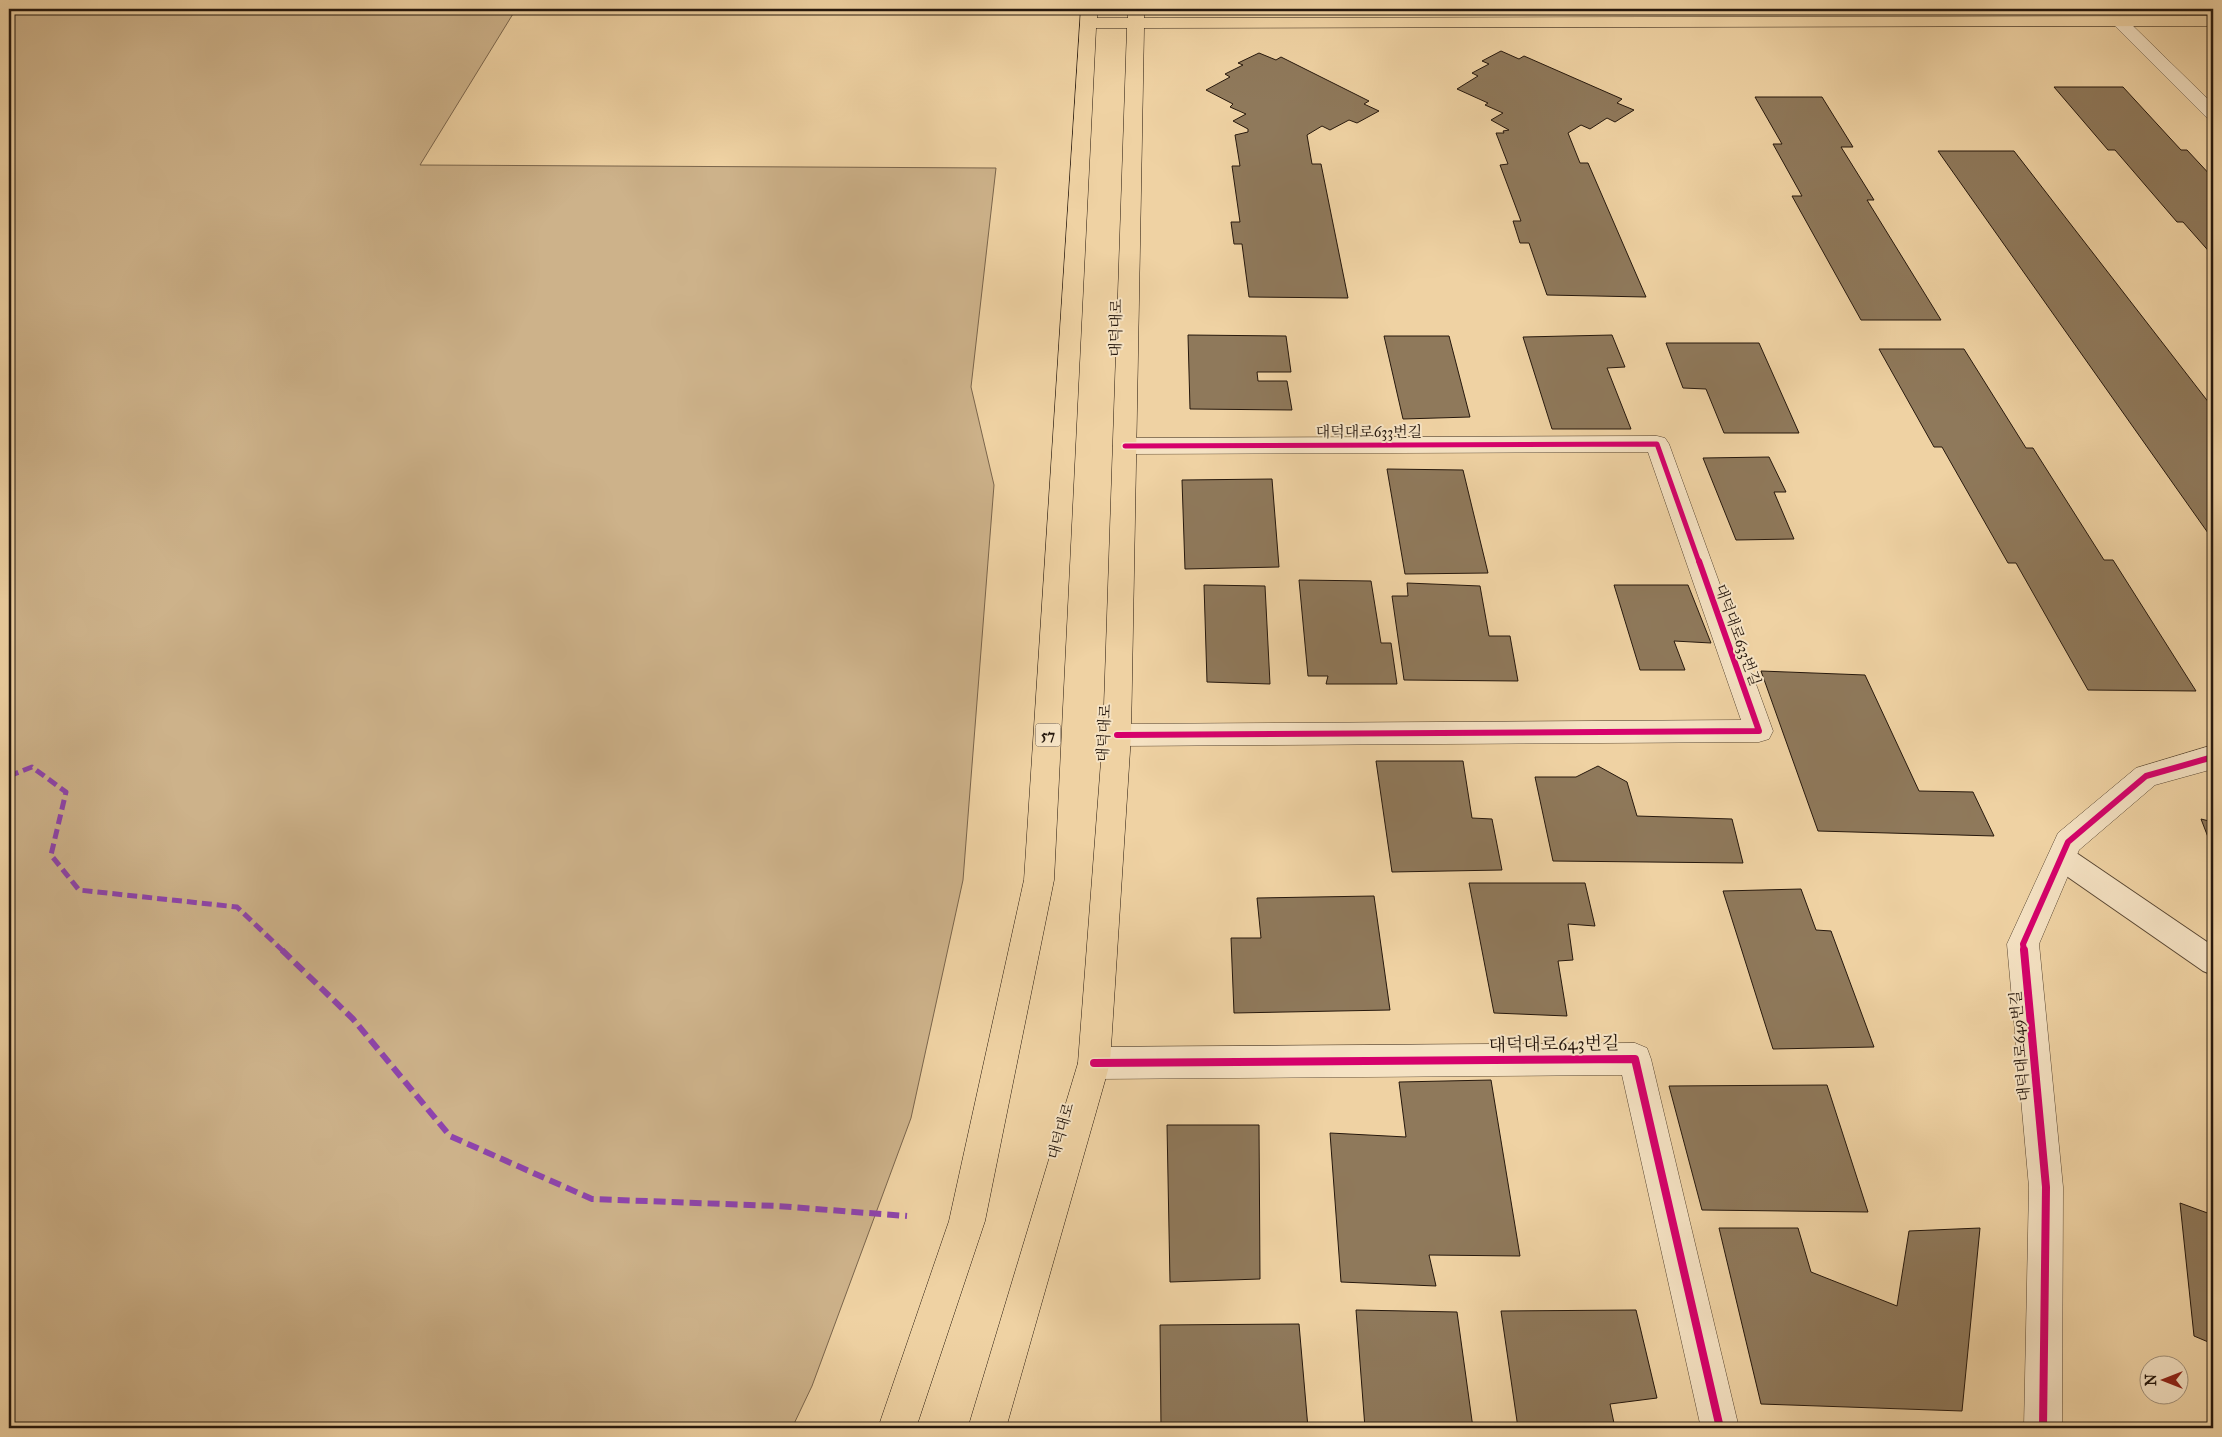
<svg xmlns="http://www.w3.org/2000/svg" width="2222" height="1437" viewBox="0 0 2222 1437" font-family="'IM FELL Great Primer','Noto Serif KR',serif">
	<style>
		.green { fill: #cdb28a; stroke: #7a654c }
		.building { fill: #8f795b; stroke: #26180d }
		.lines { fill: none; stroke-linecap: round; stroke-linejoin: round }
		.service-casing { stroke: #584632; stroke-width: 2 }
		.minor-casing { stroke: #584632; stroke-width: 1 }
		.primary-casing { stroke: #26180d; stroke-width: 1 }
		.service { fill: #f5e2c3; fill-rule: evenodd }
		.minor { fill: #f5e2c3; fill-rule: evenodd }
		.primary { fill: #efd2a3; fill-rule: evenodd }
		.quiet-far1 { stroke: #8e44ad; stroke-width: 5; stroke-dasharray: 10 5; stroke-linecap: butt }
		.quiet { stroke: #8e44ad; stroke-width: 6; stroke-dasharray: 12 6; stroke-linecap: butt }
		.cycleway-far2-casing { stroke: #f5e2c3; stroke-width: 8 }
		.cycleway-far1-casing { stroke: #f5e2c3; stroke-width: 9 }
		.cycleway-casing { stroke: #f5e2c3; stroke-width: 11 }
		.cycleway-far2 { stroke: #d6006c; stroke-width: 5 }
		.cycleway-far1 { stroke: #d6006c; stroke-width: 6 }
		.cycleway { stroke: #d6006c; stroke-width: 8 }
		.labels { text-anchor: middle; stroke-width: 4; stroke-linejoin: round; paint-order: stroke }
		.shield { fill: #f5e2c3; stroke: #645544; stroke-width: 1 }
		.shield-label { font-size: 14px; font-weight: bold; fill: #26180d }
		.street-label { font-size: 15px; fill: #26180d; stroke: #f5e2c3 }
		.near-street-label { font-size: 18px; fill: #26180d; stroke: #f5e2c3 }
	</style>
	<rect width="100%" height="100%" fill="#efd2a3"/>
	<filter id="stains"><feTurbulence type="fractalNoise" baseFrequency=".004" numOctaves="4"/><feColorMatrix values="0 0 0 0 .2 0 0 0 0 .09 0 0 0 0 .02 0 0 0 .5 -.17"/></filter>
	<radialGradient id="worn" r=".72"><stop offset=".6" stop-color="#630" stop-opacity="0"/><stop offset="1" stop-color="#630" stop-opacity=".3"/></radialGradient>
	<!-- green -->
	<polygon class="green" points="9,9 516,9 420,165 996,168 971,387 994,485 963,880 911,1118 812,1386 792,1428 9,1428"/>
	<!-- building -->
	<g class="building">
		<polygon points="1501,51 1519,59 1524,56 1622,99 1617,103 1634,110 1615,122 1607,118 1590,129 1581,125 1568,133 1580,163 1588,163 1646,297 1547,295 1529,243 1520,243 1513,221 1521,221 1500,165 1508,164 1496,133 1504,133 1503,131 1509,130 1491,120 1503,113 1485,105 1488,103 1457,89 1478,76 1472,73 1489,64 1482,61"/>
		<polygon points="1259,53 1276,60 1281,57 1369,101 1364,104 1379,111 1357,123 1349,120 1330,130 1322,126 1307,135 1312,164 1321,164 1348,298 1249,297 1242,244 1234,244 1231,222 1240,222 1232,166 1240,166 1235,135 1248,132 1248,129 1233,121 1246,114 1230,107 1233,104 1206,90 1230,77 1225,74 1243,65 1238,63"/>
		<polygon points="2054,87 2123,87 2181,150 2187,150 2213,178 2213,256 2183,222 2177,222 2115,150 2108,150"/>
		<polygon points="1755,97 1822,97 1853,147 1841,147 1874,200 1867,200 1941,320 1861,320 1792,196 1802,196 1773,144 1782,144"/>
		<polygon points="1938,151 2014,151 2213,408 2213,540"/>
		<polygon points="1188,335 1286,336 1291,372 1257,372 1258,381 1287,381 1292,410 1190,409"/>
		<polygon points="1612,335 1625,367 1607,368 1631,429 1552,429 1523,337"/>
		<polygon points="1384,336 1449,336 1470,417 1403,419"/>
		<polygon points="1666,343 1759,343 1799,433 1724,433 1706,389 1683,388"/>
		<polygon points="1879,349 1964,349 2026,448 2033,448 2104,560 2113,560 2196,691 2088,690 2016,563 2008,563 1942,447 1934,447"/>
		<polygon points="1769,457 1786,492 1774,492 1794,539 1736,540 1703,458"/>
		<polygon points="1387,469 1463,470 1488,573 1405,574"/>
		<polygon points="1272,479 1279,567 1185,569 1182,480"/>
		<polygon points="1299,580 1371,581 1381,643 1391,643 1397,684 1326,684 1328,676 1308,676"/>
		<polygon points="1407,583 1480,586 1489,636 1510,636 1518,681 1404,680 1392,596 1408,596"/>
		<polygon points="1204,585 1265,586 1270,684 1207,682"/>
		<polygon points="1614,585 1688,585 1711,643 1674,641 1685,670 1640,670"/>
		<polygon points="1761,671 1865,675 1919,791 1973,792 1994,836 1818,831"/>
		<polygon points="1376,761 1463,761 1472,818 1492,819 1502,870 1392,872"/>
		<polygon points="1598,766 1627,782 1637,816 1732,819 1743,863 1553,861 1535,777 1576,777"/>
		<polygon points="2201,819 2213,822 2213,850"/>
		<polygon points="1469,883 1585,883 1595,926 1568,924 1573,960 1558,961 1567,1016 1494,1013"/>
		<polygon points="1801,889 1816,930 1831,931 1874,1047 1773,1049 1723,891"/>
		<polygon points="1374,896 1390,1010 1234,1013 1231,938 1261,938 1257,898"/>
		<polygon points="1491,1080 1520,1256 1429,1255 1436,1286 1341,1282 1330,1133 1406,1137 1399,1082"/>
		<polygon points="1827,1085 1868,1212 1702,1210 1669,1086"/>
		<polygon points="1167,1125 1259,1125 1260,1279 1170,1282"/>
		<polygon points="2180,1203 2213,1215 2213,1344 2194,1336"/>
		<polygon points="1719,1228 1798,1228 1811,1272 1897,1306 1909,1231 1980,1228 1962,1411 1761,1404"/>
		<polygon points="1356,1310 1457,1312 1473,1428 1365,1428"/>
		<polygon points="1636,1310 1657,1398 1610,1404 1615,1428 1518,1428 1501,1311"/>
		<polygon points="1299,1324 1308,1428 1161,1428 1160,1325"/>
	</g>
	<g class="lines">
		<defs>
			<polygon id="service" points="2062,846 2072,850 2213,946 2213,975 2203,971 2052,866 2048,858 2052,850"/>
			<g id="minor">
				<polygon points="2120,17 2126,19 2213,104 2213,119 2207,118 2114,25 2112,22 2114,19"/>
				<polygon points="1657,436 1665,438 1669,444 1773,731 1769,739 1759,742 1117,746 1107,743 1103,735 1107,727 1117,724 1741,720 1648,452 1125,454 1117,452 1113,446 1117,440 1125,438"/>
				<polygon points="2213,745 2213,769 2155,785 2079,850 2039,944 2063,1187 2062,1428 2024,1428 2029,1187 2007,944 2058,833 2136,768"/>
				<polygon points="1635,1043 1647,1048 1651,1059 1739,1428 1701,1428 1622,1075 1094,1079 1082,1074 1078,1063 1082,1052 1094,1047"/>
			</g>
			<polygon id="primary" points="1081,9 1097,9 1097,18 1128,18 1128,9 1144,9 1144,18 2213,16 2213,26 1144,28 1131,735 1110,1063 1006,1428 968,1428 1078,1063 1103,735 1127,28 1096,28 1054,880 985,1221 916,1428 878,1428 949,1221 1024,880"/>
		</defs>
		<!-- service casing -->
		<use href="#service" class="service-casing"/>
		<!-- minor casing -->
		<use href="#minor" class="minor-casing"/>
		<!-- primary casing -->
		<use href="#primary" class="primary-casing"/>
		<!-- service -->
		<use href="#service" class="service"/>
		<!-- minor -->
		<use href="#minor" class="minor"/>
		<!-- primary -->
		<use href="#primary" class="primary"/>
		<!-- quiet-far1 -->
		<polyline class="quiet-far1" points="9,776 32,767 66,792 51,855 79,890 237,907 283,951"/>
		<!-- quiet -->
		<polyline class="quiet" points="282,950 353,1019 450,1136 592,1199 777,1206 907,1216"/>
		<defs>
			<polyline id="cycleway-far2" points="1125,446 1657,444 1699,562"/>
			<g id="cycleway-far1">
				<polyline points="1117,735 1759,731 1699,561"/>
				<polyline points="2024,951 2023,944 2068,842 2146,776 2213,757"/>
			</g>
			<g id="cycleway">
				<polyline points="2024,950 2046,1187 2043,1428"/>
				<polyline points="1094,1063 1635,1059 1720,1428"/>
			</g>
		</defs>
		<!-- cycleway-far2 casing -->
		<use href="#cycleway-far2" class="cycleway-far2-casing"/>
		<!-- cycleway-far1 casing -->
		<use href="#cycleway-far1" class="cycleway-far1-casing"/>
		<!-- cycleway casing -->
		<use href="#cycleway" class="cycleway-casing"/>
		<!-- cycleway-far2 -->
		<use href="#cycleway-far2" class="cycleway-far2"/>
		<!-- cycleway-far1 -->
		<use href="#cycleway-far1" class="cycleway-far1"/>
		<!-- cycleway -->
		<use href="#cycleway" class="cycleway"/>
	</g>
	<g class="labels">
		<!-- shield labels -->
		<rect class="shield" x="1035.5" y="723.5" width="25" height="23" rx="4"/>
		<g class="shield-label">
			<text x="1048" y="740">57</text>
		</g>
		<!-- street labels -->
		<g class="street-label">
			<text transform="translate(1116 328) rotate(-89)" y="5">대덕대로</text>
			<text x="1369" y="437">대덕대로633번길</text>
			<text transform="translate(1738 635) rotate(70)" y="5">대덕대로633번길</text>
			<text transform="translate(1104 733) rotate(-87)" y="5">대덕대로</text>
			<text transform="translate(2020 1046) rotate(-95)" y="5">대덕대로649번길</text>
			<text transform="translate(1061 1131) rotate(-74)" y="5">대덕대로</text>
		</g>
		<!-- near-street labels -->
		<g class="near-street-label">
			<text transform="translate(1554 1044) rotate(-1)" y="6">대덕대로643번길</text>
		</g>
	</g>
	<!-- margin -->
	<rect width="2222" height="1437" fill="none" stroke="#efd2a3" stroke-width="30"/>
	<rect x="10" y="10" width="2202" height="1417" fill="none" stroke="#26180d" stroke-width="2.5"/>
	<rect x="15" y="15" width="2192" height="1407" fill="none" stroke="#26180d"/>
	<!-- north arrow -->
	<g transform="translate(2164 1380) rotate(270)"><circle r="24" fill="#f5e2c3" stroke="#a2917a"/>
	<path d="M0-4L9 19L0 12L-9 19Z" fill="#8f2418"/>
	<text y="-8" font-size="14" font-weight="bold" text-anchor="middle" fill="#26180d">N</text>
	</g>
	<rect width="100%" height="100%" filter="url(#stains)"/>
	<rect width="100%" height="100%" fill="url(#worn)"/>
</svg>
